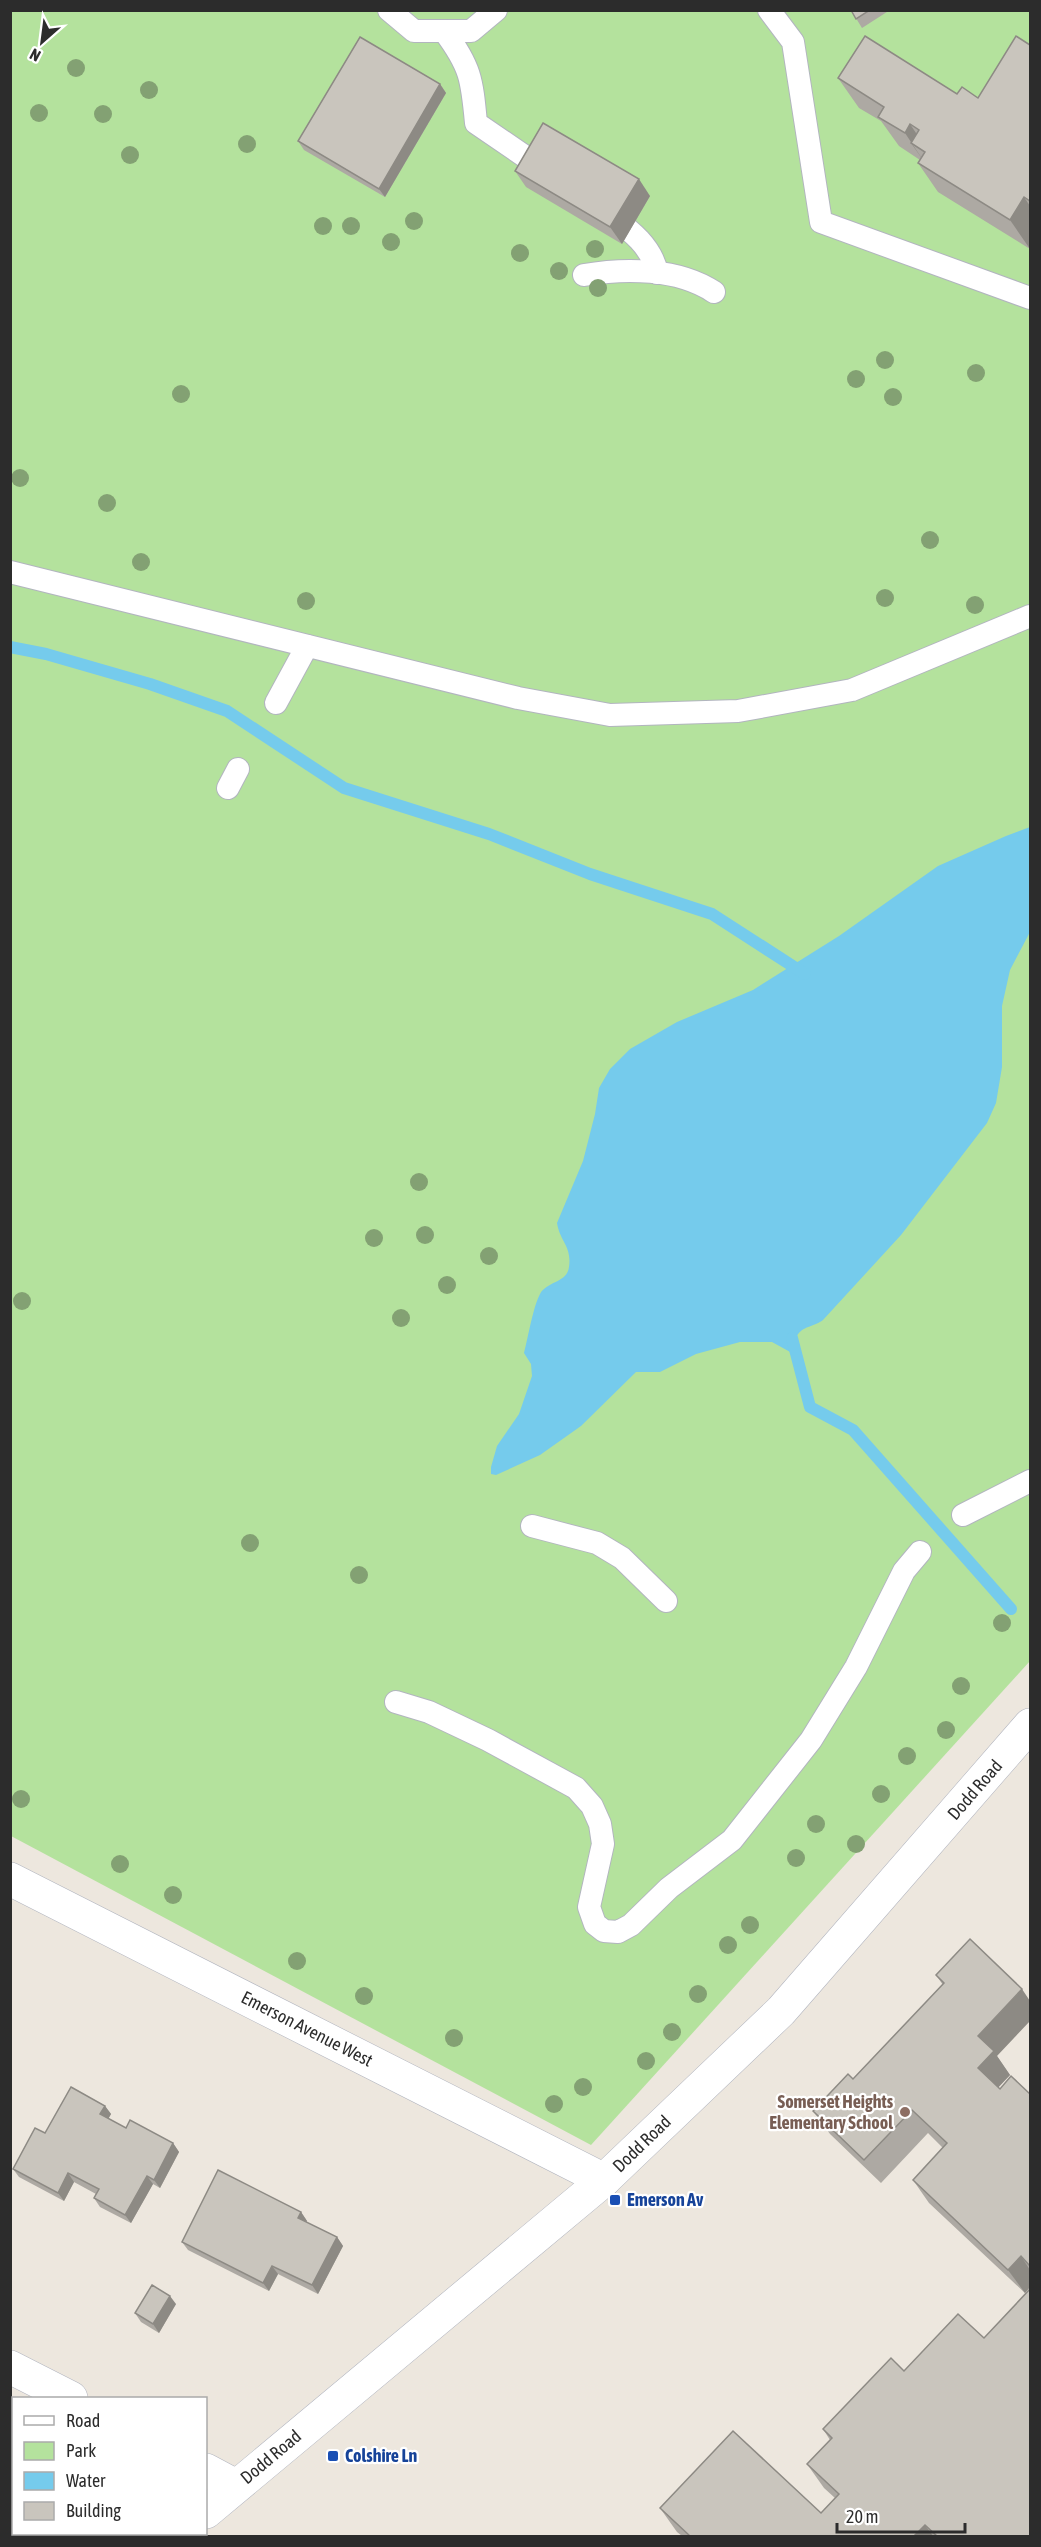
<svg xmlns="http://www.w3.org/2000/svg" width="1041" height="2547" viewBox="0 0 1041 2547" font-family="'Asap Condensed',sans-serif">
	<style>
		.green { fill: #b4e29d }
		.water { fill: #75cbec }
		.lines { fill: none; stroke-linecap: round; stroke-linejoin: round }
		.stream { stroke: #75cbec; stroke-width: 12 }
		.lane-casing { stroke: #b2b5bf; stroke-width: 24 }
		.street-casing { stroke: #b2b5bf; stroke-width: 34 }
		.secondary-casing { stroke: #b2b5bf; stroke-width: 34 }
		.lane { stroke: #fff; stroke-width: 22 }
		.street { stroke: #fff; stroke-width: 33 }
		.secondary { stroke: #fff; stroke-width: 33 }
		.tree { fill: #83a173 }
		.wall { fill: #ada9a3 }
		.shaded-wall { fill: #8d8a84 }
		.building { fill: #c9c5bd; stroke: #8d8a84; stroke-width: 1.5 }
		.education-dot { fill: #8d6e63; stroke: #fff; stroke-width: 2 }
		.transit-dot { fill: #1a4fb4; stroke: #fff; stroke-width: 2 }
		.labels { text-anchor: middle; stroke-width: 4.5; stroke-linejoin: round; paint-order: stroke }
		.street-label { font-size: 18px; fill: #2c2c2c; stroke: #fff }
		.education-label { font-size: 18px; font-weight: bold; fill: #785e54; stroke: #fff; text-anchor: end }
		.transit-label { font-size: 18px; font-weight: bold; fill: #164399; stroke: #fff; text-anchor: start }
	</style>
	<rect width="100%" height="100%" fill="#ede7de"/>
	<!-- green -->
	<polygon class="green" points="10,11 1030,11 1030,1661 591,2145 11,1836"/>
	<!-- water -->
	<path class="water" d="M1030,827V932L1010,970L1002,1006V1067L996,1103L987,1123L901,1235L823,1320C814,1327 802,1326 797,1336L800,1350L792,1353L772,1342H740L696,1354L660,1372H636L581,1426L540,1455L496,1475L491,1474V1467L497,1446L519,1414L532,1376L531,1364L524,1353C528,1338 533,1307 540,1294C547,1281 567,1283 569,1267C572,1246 560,1242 557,1223L583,1161L595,1114L599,1088L610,1069L630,1049L677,1022L753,990L839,936L938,866L1006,836Z"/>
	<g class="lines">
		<!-- stream -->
		<g class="stream">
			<polyline points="10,647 46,654 150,684 227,711 344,788 489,834 590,874 712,914 805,974"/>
			<polyline points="792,1338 810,1407 853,1430 1011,1609"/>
		</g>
		<defs>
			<g id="lane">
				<polyline points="389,10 414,31 471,31 496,10"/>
				<polyline points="769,10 793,42 821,222 1030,298"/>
				<path d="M444,31C471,67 472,80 476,123L549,173"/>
				<path d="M606,212C627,228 652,245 657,273"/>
				<path d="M584,275C625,268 678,268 714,292"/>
				<polyline points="10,572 518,698 610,715 738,711 852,690 1030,616"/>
				<polyline points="276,703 307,646"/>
				<polyline points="228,788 238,769"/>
				<polyline points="963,1515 1030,1481"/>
				<polyline points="532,1526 597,1543 622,1558 666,1601"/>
				<polyline points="396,1702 429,1712 488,1740 576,1788 592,1806 600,1824 603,1844 589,1907 595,1924 604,1931 618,1932 631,1925 669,1888 732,1840 811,1740 856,1667 904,1571 920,1552"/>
			</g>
			<g id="street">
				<polyline points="10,2367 71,2398"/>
				<polyline points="206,2470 236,2486"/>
			</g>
			<g id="secondary">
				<polyline points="10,1879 604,2180"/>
				<polyline points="206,2512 604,2180 781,2011 1030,1725"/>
				<polyline points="176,2536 179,2534"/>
			</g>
		</defs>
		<!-- lane casing -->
		<use href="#lane" class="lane-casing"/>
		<!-- street casing -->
		<use href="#street" class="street-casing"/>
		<!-- secondary casing -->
		<use href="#secondary" class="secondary-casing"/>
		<!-- lane -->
		<use href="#lane" class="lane"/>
		<!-- street -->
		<use href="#street" class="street"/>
		<!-- secondary -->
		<use href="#secondary" class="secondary"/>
	</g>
	<!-- trees -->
	<g class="tree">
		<circle cx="76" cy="68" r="9"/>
		<circle cx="149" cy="90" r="9"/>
		<circle cx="39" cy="113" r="9"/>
		<circle cx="103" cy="114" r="9"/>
		<circle cx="247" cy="144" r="9"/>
		<circle cx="130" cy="155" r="9"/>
		<circle cx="414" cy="221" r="9"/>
		<circle cx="323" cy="226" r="9"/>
		<circle cx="351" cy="226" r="9"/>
		<circle cx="391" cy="242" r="9"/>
		<circle cx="595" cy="249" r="9"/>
		<circle cx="520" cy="253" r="9"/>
		<circle cx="559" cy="271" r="9"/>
		<circle cx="598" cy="288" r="9"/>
		<circle cx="885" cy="360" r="9"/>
		<circle cx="976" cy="373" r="9"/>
		<circle cx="856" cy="379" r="9"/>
		<circle cx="181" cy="394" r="9"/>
		<circle cx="893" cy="397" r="9"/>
		<circle cx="20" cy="478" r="9"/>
		<circle cx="107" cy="503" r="9"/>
		<circle cx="930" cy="540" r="9"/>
		<circle cx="141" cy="562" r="9"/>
		<circle cx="885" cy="598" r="9"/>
		<circle cx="306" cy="601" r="9"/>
		<circle cx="975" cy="605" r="9"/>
		<circle cx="419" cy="1182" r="9"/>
		<circle cx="425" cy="1235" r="9"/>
		<circle cx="374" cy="1238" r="9"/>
		<circle cx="489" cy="1256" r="9"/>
		<circle cx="447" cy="1285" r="9"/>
		<circle cx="22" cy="1301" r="9"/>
		<circle cx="401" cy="1318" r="9"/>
		<circle cx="250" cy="1543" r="9"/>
		<circle cx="359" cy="1575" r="9"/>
		<circle cx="1002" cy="1623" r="9"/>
		<circle cx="961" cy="1686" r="9"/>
		<circle cx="946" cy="1730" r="9"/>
		<circle cx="907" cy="1756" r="9"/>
		<circle cx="881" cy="1794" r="9"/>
		<circle cx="21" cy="1799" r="9"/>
		<circle cx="816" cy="1824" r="9"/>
		<circle cx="856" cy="1844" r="9"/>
		<circle cx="796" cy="1858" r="9"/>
		<circle cx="120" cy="1864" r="9"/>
		<circle cx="173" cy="1895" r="9"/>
		<circle cx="750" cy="1925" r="9"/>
		<circle cx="728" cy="1945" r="9"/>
		<circle cx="297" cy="1961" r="9"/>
		<circle cx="698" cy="1994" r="9"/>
		<circle cx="364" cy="1996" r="9"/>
		<circle cx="672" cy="2032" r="9"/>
		<circle cx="454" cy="2038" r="9"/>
		<circle cx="646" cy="2061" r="9"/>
		<circle cx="583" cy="2087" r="9"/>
		<circle cx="554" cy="2104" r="9"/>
	</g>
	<!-- wall -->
	<g class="wall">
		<polygon points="851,10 890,10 862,28"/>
		<polygon points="1030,45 1030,249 938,192 918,163 920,160 899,146 881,121 859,108 838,78 957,94 978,98"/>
		<polygon points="440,84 446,93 385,197 304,150 298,141"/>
		<polygon points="515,171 650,196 622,244 526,187"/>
		<polygon points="970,1939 997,2056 1010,2075 998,2087 1000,2089 1030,2094 1030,2287 1025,2293 929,2203 913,2180 943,2148 928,2133 881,2183 830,2134 813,2111 853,2079 943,1985 936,1975"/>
		<polygon points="105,2106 111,2114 108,2119 126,2128 173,2143 179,2152 160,2188 153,2184 131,2223 100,2207 94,2198 96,2194 74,2182 64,2201 19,2177 13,2169 45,2133"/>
		<polygon points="301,2212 307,2221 306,2222 337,2237 343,2246 318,2294 278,2274 269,2291 188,2250 182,2242"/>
		<polygon points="1030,2289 1030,2536 682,2536 677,2532 660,2508 821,2513 835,2498 824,2488 807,2464 830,2440 823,2429 904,2371 984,2338"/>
		<polygon points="176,2304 159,2333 141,2322 135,2313"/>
	</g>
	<!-- shaded-wall -->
	<g class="shaded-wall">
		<polygon points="440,84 446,93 385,197 379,189"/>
		<polygon points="910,124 930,154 925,152 911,143 925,163 905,133"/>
		<polygon points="639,179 650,196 622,244 610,227"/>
		<polygon points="1024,197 1030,206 1030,249 1010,220"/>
		<polygon points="1022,1989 1030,2001 1030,2021 997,2056 1010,2075 995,2091 978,2068 978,2036"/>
		<polygon points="105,2106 111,2114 106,2123 100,2114"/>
		<polygon points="173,2143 179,2152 160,2188 154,2180"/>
		<polygon points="68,2173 74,2182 64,2201 58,2193"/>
		<polygon points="147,2176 153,2184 131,2223 125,2215"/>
		<polygon points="301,2212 307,2221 304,2226 298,2218"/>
		<polygon points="337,2237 343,2246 318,2294 312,2285"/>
		<polygon points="1021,2256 1030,2270 1030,2287 1025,2293 1008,2270"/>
		<polygon points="272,2266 278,2274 269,2291 263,2283"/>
		<polygon points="170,2296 176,2304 159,2333 153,2324"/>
		<polygon points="925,2525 933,2536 914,2536"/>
	</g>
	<!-- building -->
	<g class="building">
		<polygon points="851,10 870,10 856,19"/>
		<polygon points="865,36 957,94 962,87 978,98 1016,36 1030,45 1030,201 1024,197 1010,220 918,163 925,152 911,143 919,130 910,124 905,133 878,117 884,107 838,78"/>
		<polygon points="360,37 440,84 379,189 298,141"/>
		<polygon points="543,123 639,179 610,227 515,171"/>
		<polygon points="970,1939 1022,1989 978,2036 994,2051 978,2068 1000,2089 1011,2076 1030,2094 1030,2266 1021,2256 1008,2270 913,2180 947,2143 912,2110 864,2160 813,2111 848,2074 853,2079 944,1983 936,1975"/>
		<polygon points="71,2087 105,2106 100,2114 126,2128 130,2120 173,2143 154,2180 147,2176 125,2215 94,2198 99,2189 68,2173 58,2193 13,2169 35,2128 45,2133"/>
		<polygon points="218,2170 301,2212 298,2218 337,2237 312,2285 272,2266 263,2283 182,2242"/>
		<polygon points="152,2285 170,2296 153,2324 135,2313"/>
		<polygon points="1030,2289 1030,2536 937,2536 925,2525 914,2536 690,2536 660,2508 733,2431 821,2513 839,2494 807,2464 832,2438 823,2429 891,2358 904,2371 958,2314 984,2338"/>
	</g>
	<!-- markers -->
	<circle class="education-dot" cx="905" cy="2112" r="6"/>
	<g class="transit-dot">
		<rect x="609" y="2194" width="12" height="12" rx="3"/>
		<rect x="327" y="2450" width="12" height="12" rx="3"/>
	</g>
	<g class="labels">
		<!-- street labels -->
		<g class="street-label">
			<text transform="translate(975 1790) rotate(-49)" y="6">Dodd Road</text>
			<text transform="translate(307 2029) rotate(27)" y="6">Emerson Avenue West</text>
			<text transform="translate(642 2144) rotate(-44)" y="6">Dodd Road</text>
			<text transform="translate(271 2457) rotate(-40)" y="6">Dodd Road</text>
		</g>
		<!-- education labels -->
		<g class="education-label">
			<text x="893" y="2108">Somerset Heights<tspan x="893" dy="21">Elementary School</tspan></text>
		</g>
		<!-- transit labels -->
		<g class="transit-label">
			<text x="627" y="2206">Emerson Av</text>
			<text x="345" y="2462">Colshire Ln</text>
		</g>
	</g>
	<!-- border -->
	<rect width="1041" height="2547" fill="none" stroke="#2c2c2c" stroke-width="24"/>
	<!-- legend -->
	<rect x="12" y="2397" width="195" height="138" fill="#ffffff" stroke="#ababab" stroke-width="1.5"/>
	<rect x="24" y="2416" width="30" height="9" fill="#ffffff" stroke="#ababab" stroke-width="1.5"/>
	<text x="66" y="2427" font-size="18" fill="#2c2c2c">Road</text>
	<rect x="24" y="2442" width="30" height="18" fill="#b4e29d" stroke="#ababab" stroke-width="1.5"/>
	<text x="66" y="2457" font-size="18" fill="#2c2c2c">Park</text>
	<rect x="24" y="2472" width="30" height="18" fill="#75cbec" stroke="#ababab" stroke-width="1.5"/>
	<text x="66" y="2487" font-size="18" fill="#2c2c2c">Water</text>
	<rect x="24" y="2502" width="30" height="18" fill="#c9c5bd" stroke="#ababab" stroke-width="1.5"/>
	<text x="66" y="2517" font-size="18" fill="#2c2c2c">Building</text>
	<!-- north arrow -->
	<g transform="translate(42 42) rotate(208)" stroke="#ffffff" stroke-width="4.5" paint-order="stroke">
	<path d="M0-4.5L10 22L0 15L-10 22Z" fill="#2c2c2c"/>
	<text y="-9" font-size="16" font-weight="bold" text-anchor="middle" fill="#2c2c2c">N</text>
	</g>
	<!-- scale -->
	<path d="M837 2523v9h128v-9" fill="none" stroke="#2c2c2c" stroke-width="3"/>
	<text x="846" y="2523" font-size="18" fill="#2c2c2c" stroke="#ffffff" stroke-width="4.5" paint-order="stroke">20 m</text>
</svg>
